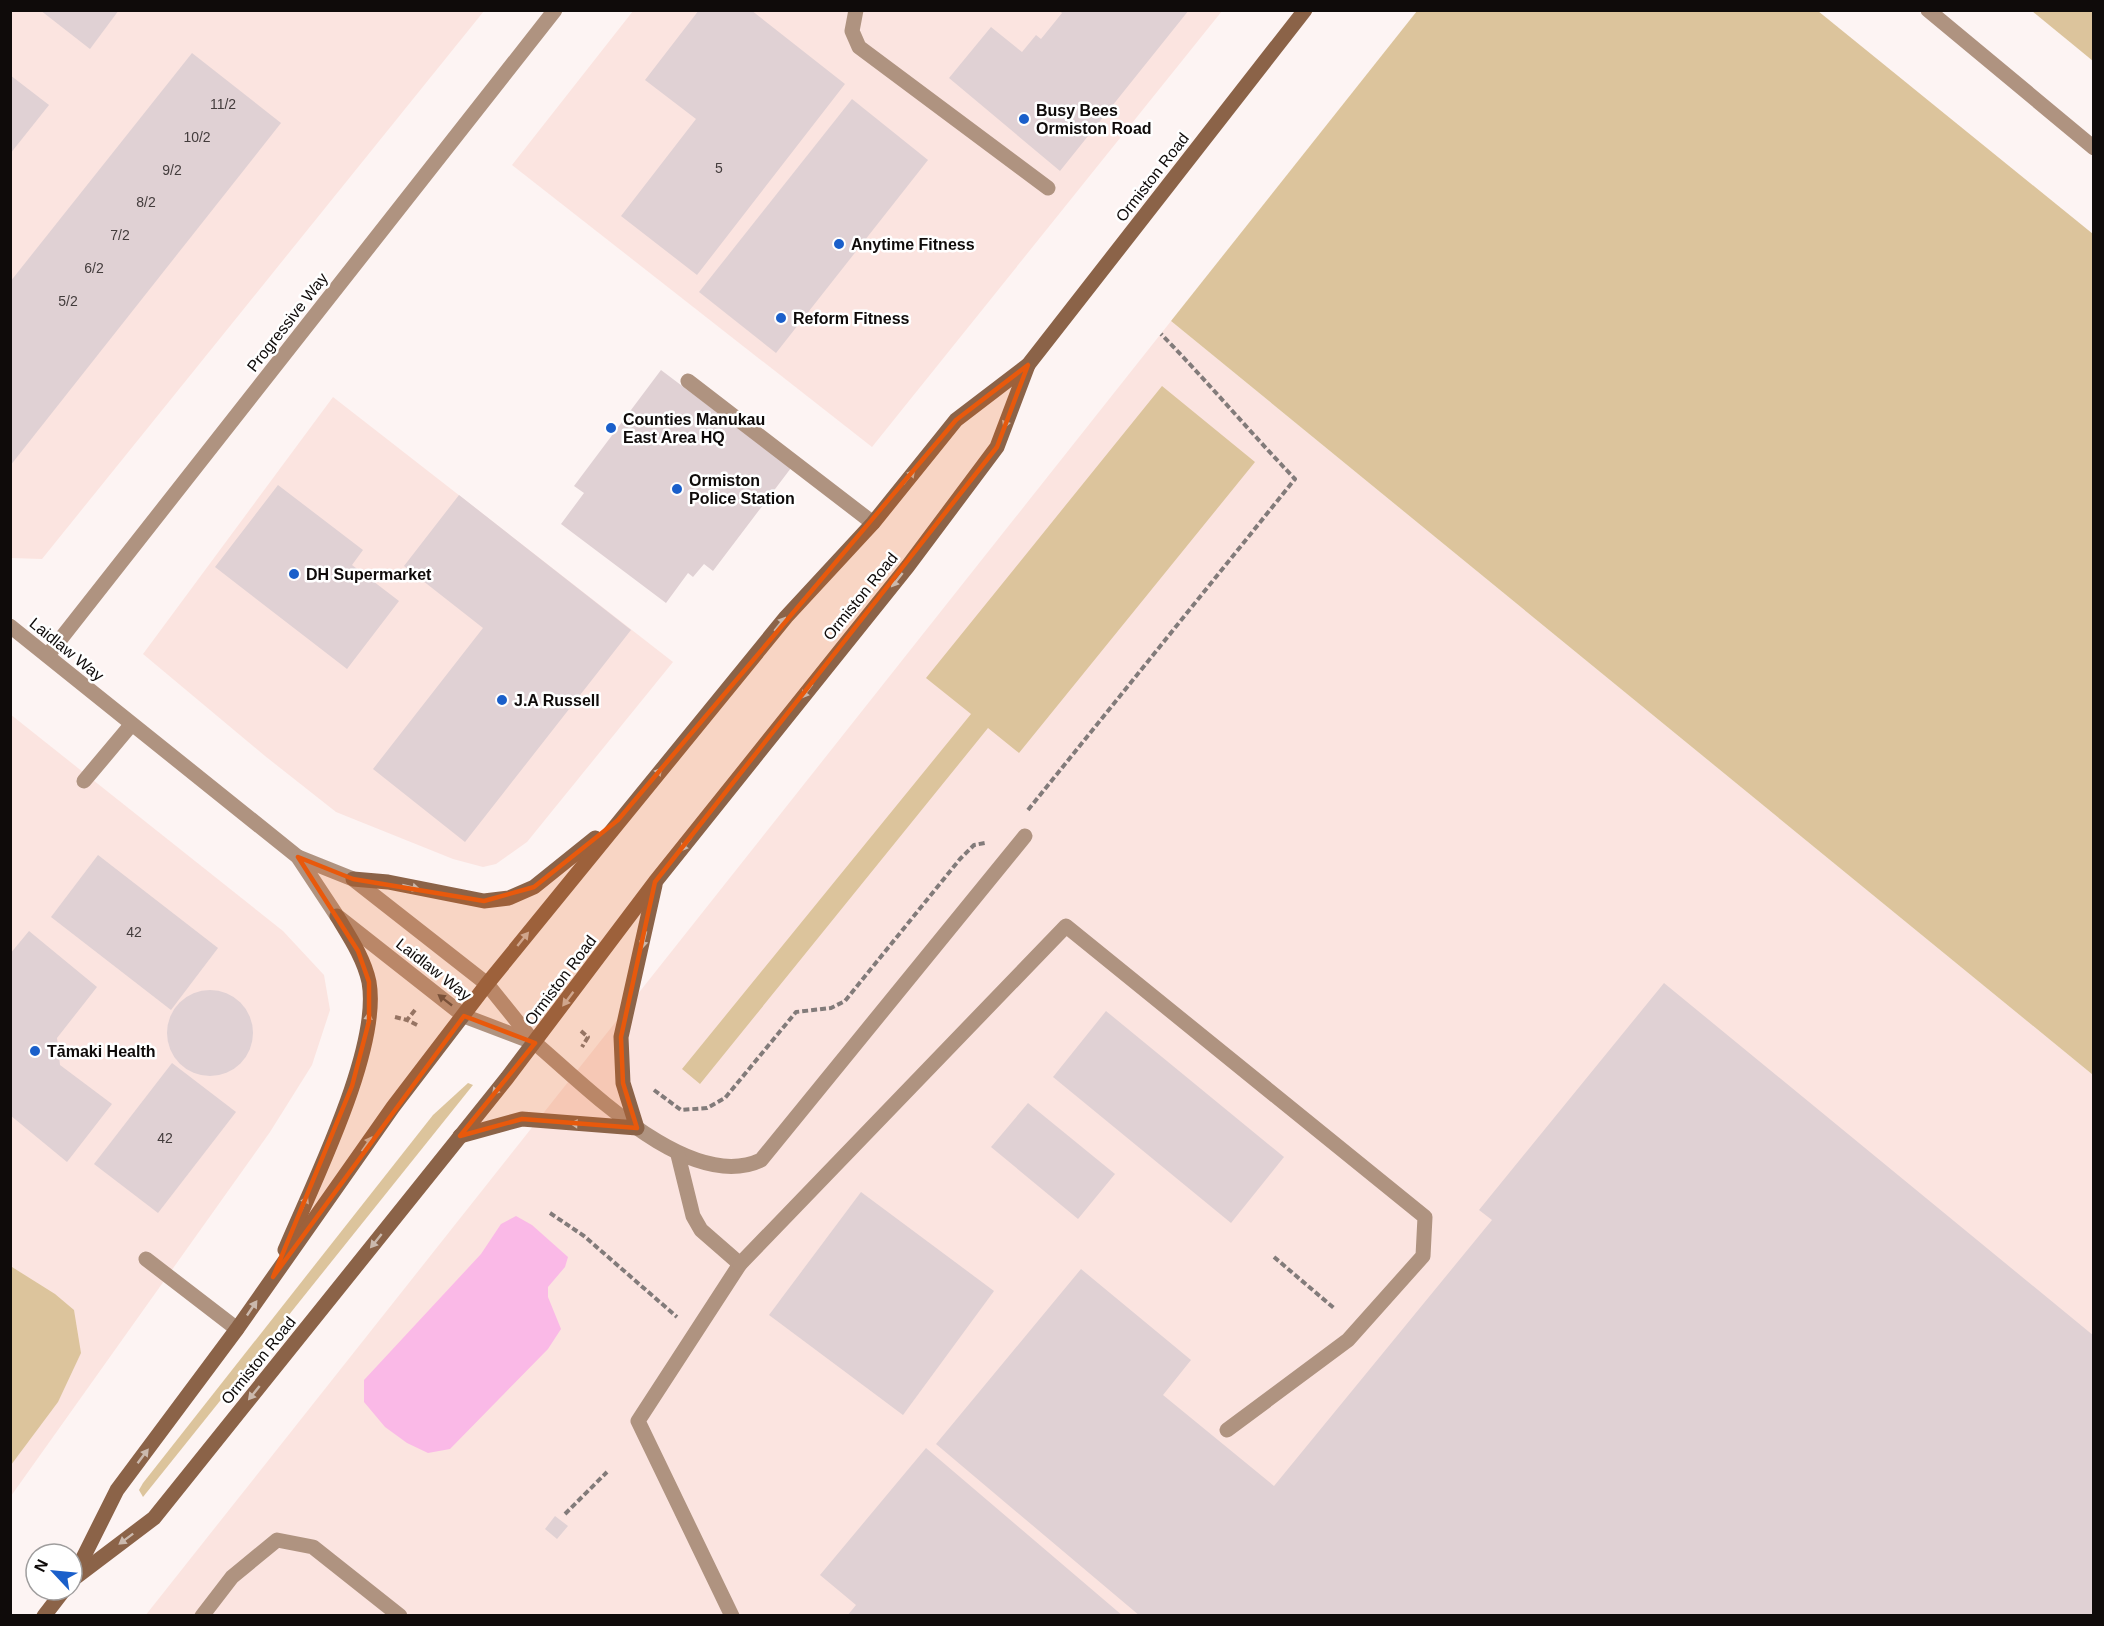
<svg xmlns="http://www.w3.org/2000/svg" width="2104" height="1626" viewBox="0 0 2104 1626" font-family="Arial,sans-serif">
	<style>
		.built { fill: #fbe4e0 }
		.green { fill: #dcc49c }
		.water { fill: #fab9e7 }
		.building { fill: #e0d1d4 }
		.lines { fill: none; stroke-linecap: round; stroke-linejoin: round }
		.path { stroke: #827b7a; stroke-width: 4; stroke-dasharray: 6 3; stroke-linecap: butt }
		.lane { stroke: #af9380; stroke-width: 15 }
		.street { stroke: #af9380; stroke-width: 15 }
		.secondary { stroke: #8b6348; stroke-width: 15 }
		.oneway { fill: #cbb9ad }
		.oneway2 { fill: #5f4f45 }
		.marked { fill: #e8590c; fill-opacity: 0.2; stroke: #e8590c; stroke-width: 4.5; stroke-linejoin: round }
		.poi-dot { fill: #1a5fca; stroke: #fff; stroke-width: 2 }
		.labels { text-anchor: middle; stroke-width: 5; stroke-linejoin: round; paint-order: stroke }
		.number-label { font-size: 14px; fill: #433c3c }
		.poi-label { font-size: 16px; font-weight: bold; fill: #0f0b0a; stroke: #fff; text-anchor: start }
		.street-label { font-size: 16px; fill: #0f0b0a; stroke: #fff }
	</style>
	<rect width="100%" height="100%" fill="#fdf4f3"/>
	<!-- built -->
	<g class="built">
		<polygon points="10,11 484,11 42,559 11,558"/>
		<polygon points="633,11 1222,11 872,447 512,165"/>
		<polygon points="1171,321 2093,1075 2093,1615 145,1616"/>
		<polygon points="333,397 673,662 527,842 496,864 483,867 453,859 336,812 265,756 143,654"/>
		<polygon points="10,714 283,931 324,975 330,1010 312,1065 270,1132 11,1496"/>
	</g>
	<!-- green -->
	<g class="green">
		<polygon points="1417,11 1818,11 2093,234 2093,1075 1171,321"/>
		<polygon points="2032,11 2093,11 2093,61"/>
		<polygon points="1162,386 1255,462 1019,753 988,728 700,1084 682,1069 971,714 926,678"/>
		<polygon points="468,1083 473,1085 143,1497 139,1490 143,1483 433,1115"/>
		<polygon points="12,1267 55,1294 74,1310 81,1353 58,1402 11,1465"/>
	</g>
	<!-- water -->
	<polygon class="water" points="516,1216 532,1225 568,1257 565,1267 548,1287 548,1297 561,1329 548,1349 450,1449 428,1453 407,1443 385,1427 364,1402 364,1380 481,1254 501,1224"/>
	<!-- building -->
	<g class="building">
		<polygon points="40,10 119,10 90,49"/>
		<polygon points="699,10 751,10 845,84 697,275 621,216 696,119 645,80"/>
		<polygon points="1059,10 1189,10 1060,171 949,78 991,27 1022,52 1036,35 1041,39 1062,13"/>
		<polygon points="192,53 281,123 10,466 10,282"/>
		<polygon points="10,75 49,105 10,154"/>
		<polygon points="852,99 928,160 776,353 699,292"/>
		<polygon points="661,370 791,468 713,571 704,564 693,577 688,573 666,603 561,524 584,493 574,486"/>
		<polygon points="278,485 363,550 352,565 399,601 347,669 215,567"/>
		<polygon points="459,495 631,630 465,842 373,769 483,628 404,566"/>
		<polygon points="98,855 218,948 171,1010 51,917"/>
		<polygon points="29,931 97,987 57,1038 60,1065 112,1104 67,1162 10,1115 10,954"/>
		<polygon points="1664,983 2094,1336 2094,1616 1140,1616 936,1444 1081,1269 1191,1360 1163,1395 1274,1486 1492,1220 1479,1210"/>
		<circle cx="210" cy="1033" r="43"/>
		<polygon points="1106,1011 1284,1157 1231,1223 1053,1077"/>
		<polygon points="172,1063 236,1112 158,1213 94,1164"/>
		<polygon points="1028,1103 1115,1174 1078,1219 991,1147"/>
		<polygon points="861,1192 994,1291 903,1415 769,1315"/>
		<polygon points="926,1448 1123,1616 847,1616 856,1605 820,1575"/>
		<polygon points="555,1516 568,1526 557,1539 545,1529"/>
	</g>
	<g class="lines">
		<!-- path -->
		<g class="path">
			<path d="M1028,810L1295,479C1249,431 1207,381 1161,334"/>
			<polyline points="415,1010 407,1020 419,1026"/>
			<polyline points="395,1017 407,1020"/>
			<polyline points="581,1031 588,1037 582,1047"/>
			<polyline points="654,1090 681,1110 707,1108 725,1098 796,1012 831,1008 845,1001 960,859 974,845 985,843"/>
			<polyline points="550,1213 584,1236 677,1317"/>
			<polyline points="1274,1257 1335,1309"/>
			<polyline points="565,1514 607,1472"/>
		</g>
		<!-- lane -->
		<g class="lane">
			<polyline points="856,10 852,31 859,47 1048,188"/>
			<polyline points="688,381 873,523"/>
			<polyline points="84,781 131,725"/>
			<path d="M535,1043C585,1085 689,1194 761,1160L1025,836"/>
			<polyline points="678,1155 693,1216 701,1230 740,1264 638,1421 732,1616"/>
			<polyline points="146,1259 237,1329"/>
			<polyline points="740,1264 1066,926 1425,1217 1423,1256 1348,1340 1227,1430"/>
			<polyline points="202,1616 232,1577 277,1540 313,1547 400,1616"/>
		</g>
		<!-- street -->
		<g class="street">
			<polyline points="1928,10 2094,148"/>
			<polyline points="10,626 298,857 337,916 464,1016 535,1043"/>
			<polyline points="48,655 555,10"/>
			<polyline points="298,857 353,879 487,984 533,1041"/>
		</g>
		<!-- secondary -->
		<g class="secondary">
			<polyline points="353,879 388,882 484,901 509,898 534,887 595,838"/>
			<polyline points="460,1136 522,1119 637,1128 623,1083 621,1037 655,885"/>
			<path d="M285,1250C312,1185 381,1049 369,982C364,958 349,936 337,916"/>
			<polyline points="76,1577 154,1518 507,1078 655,882 908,566 997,447 1028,365"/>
			<polyline points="72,1580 117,1490 237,1329 393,1107 487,984 786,617 873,523 956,420 1028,365 1305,10"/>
			<polyline points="44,1616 64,1590"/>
		</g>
	</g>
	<!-- one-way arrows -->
	<defs><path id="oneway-solid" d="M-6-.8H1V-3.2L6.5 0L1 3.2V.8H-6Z" transform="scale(1.5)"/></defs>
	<g class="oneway">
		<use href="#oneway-solid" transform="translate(1007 420) rotate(111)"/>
		<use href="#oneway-solid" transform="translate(909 477) rotate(-51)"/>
		<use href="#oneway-solid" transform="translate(897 580) rotate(129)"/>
		<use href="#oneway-solid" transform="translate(780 624) rotate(-51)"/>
		<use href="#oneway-solid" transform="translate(807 691) rotate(128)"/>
		<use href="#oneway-solid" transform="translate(656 775) rotate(-50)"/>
		<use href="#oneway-solid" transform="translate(686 844) rotate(128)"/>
		<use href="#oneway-solid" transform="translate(411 887) rotate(13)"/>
		<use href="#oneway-solid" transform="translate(523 939) rotate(-51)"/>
		<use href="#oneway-solid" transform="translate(644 940) rotate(104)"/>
		<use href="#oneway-solid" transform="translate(568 999) rotate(127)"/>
		<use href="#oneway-solid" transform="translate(368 1021) rotate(-84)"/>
		<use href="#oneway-solid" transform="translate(498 1088) rotate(129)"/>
		<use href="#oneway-solid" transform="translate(579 1124) rotate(-176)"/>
		<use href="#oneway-solid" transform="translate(367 1144) rotate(-55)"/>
		<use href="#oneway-solid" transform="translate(304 1204) rotate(-67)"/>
		<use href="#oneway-solid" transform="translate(376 1241) rotate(129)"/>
		<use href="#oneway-solid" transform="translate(252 1308) rotate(-56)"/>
		<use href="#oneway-solid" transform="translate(254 1393) rotate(129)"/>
		<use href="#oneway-solid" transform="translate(143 1456) rotate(-53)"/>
		<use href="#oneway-solid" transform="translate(126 1539) rotate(143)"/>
	</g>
	<use class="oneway2" href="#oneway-solid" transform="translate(445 1000) rotate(-142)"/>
	<!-- marked area -->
	<path class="marked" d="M1028,365L997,447L655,882L621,1037L623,1083L637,1128L522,1119L460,1136L535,1043L464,1016L273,1277L352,1086L369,1021V982L358,951L298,857L353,879L484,901L534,887L618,820L956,420Z"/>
	<!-- markers -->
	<g class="poi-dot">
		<circle cx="1024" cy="119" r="6"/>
		<circle cx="839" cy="244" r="6"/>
		<circle cx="781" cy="318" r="6"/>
		<circle cx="611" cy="428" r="6"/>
		<circle cx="677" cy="489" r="6"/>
		<circle cx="294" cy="574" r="6"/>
		<circle cx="502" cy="700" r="6"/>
		<circle cx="35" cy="1051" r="6"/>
	</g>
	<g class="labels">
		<!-- number labels -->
		<g class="number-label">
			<text x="223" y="109">11/2</text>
			<text x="197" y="142">10/2</text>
			<text x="719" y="173">5</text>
			<text x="172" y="175">9/2</text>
			<text x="146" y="207">8/2</text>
			<text x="120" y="240">7/2</text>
			<text x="94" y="273">6/2</text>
			<text x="68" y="306">5/2</text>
			<text x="134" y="937">42</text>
			<text x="165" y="1143">42</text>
		</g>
		<!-- poi labels -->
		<g class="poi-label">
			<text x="1036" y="116">Busy Bees<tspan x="1036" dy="18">Ormiston Road</tspan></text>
			<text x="851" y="250">Anytime Fitness</text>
			<text x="793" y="324">Reform Fitness</text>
			<text x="623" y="425">Counties Manukau<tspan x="623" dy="18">East Area HQ</tspan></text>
			<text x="689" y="486">Ormiston<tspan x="689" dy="18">Police Station</tspan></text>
			<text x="306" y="580">DH Supermarket</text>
			<text x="514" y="706">J.A Russell</text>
			<text x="47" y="1057">Tāmaki Health</text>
		</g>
		<!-- street labels -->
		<g class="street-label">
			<text transform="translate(1152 177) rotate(-52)" y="6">Ormiston Road</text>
			<text transform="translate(287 322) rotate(-52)" y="6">Progressive Way</text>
			<text transform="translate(860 596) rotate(-51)" y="6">Ormiston Road</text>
			<text transform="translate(67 649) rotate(39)" y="6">Laidlaw Way</text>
			<text transform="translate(434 969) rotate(38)" y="6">Laidlaw Way</text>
			<text transform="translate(560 980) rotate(-53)" y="6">Ormiston Road</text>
			<text transform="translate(258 1360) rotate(-51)" y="6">Ormiston Road</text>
		</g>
	</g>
	<!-- border -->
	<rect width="2104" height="1626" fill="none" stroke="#0f0b0a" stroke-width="24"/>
	<!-- north arrow -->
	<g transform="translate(54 1572) rotate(296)"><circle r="28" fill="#ffffff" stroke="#9f9d9d" stroke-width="1.5"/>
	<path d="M0-4.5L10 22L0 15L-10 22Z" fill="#1a5fca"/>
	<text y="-9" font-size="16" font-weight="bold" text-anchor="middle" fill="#0f0b0a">N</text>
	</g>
</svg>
